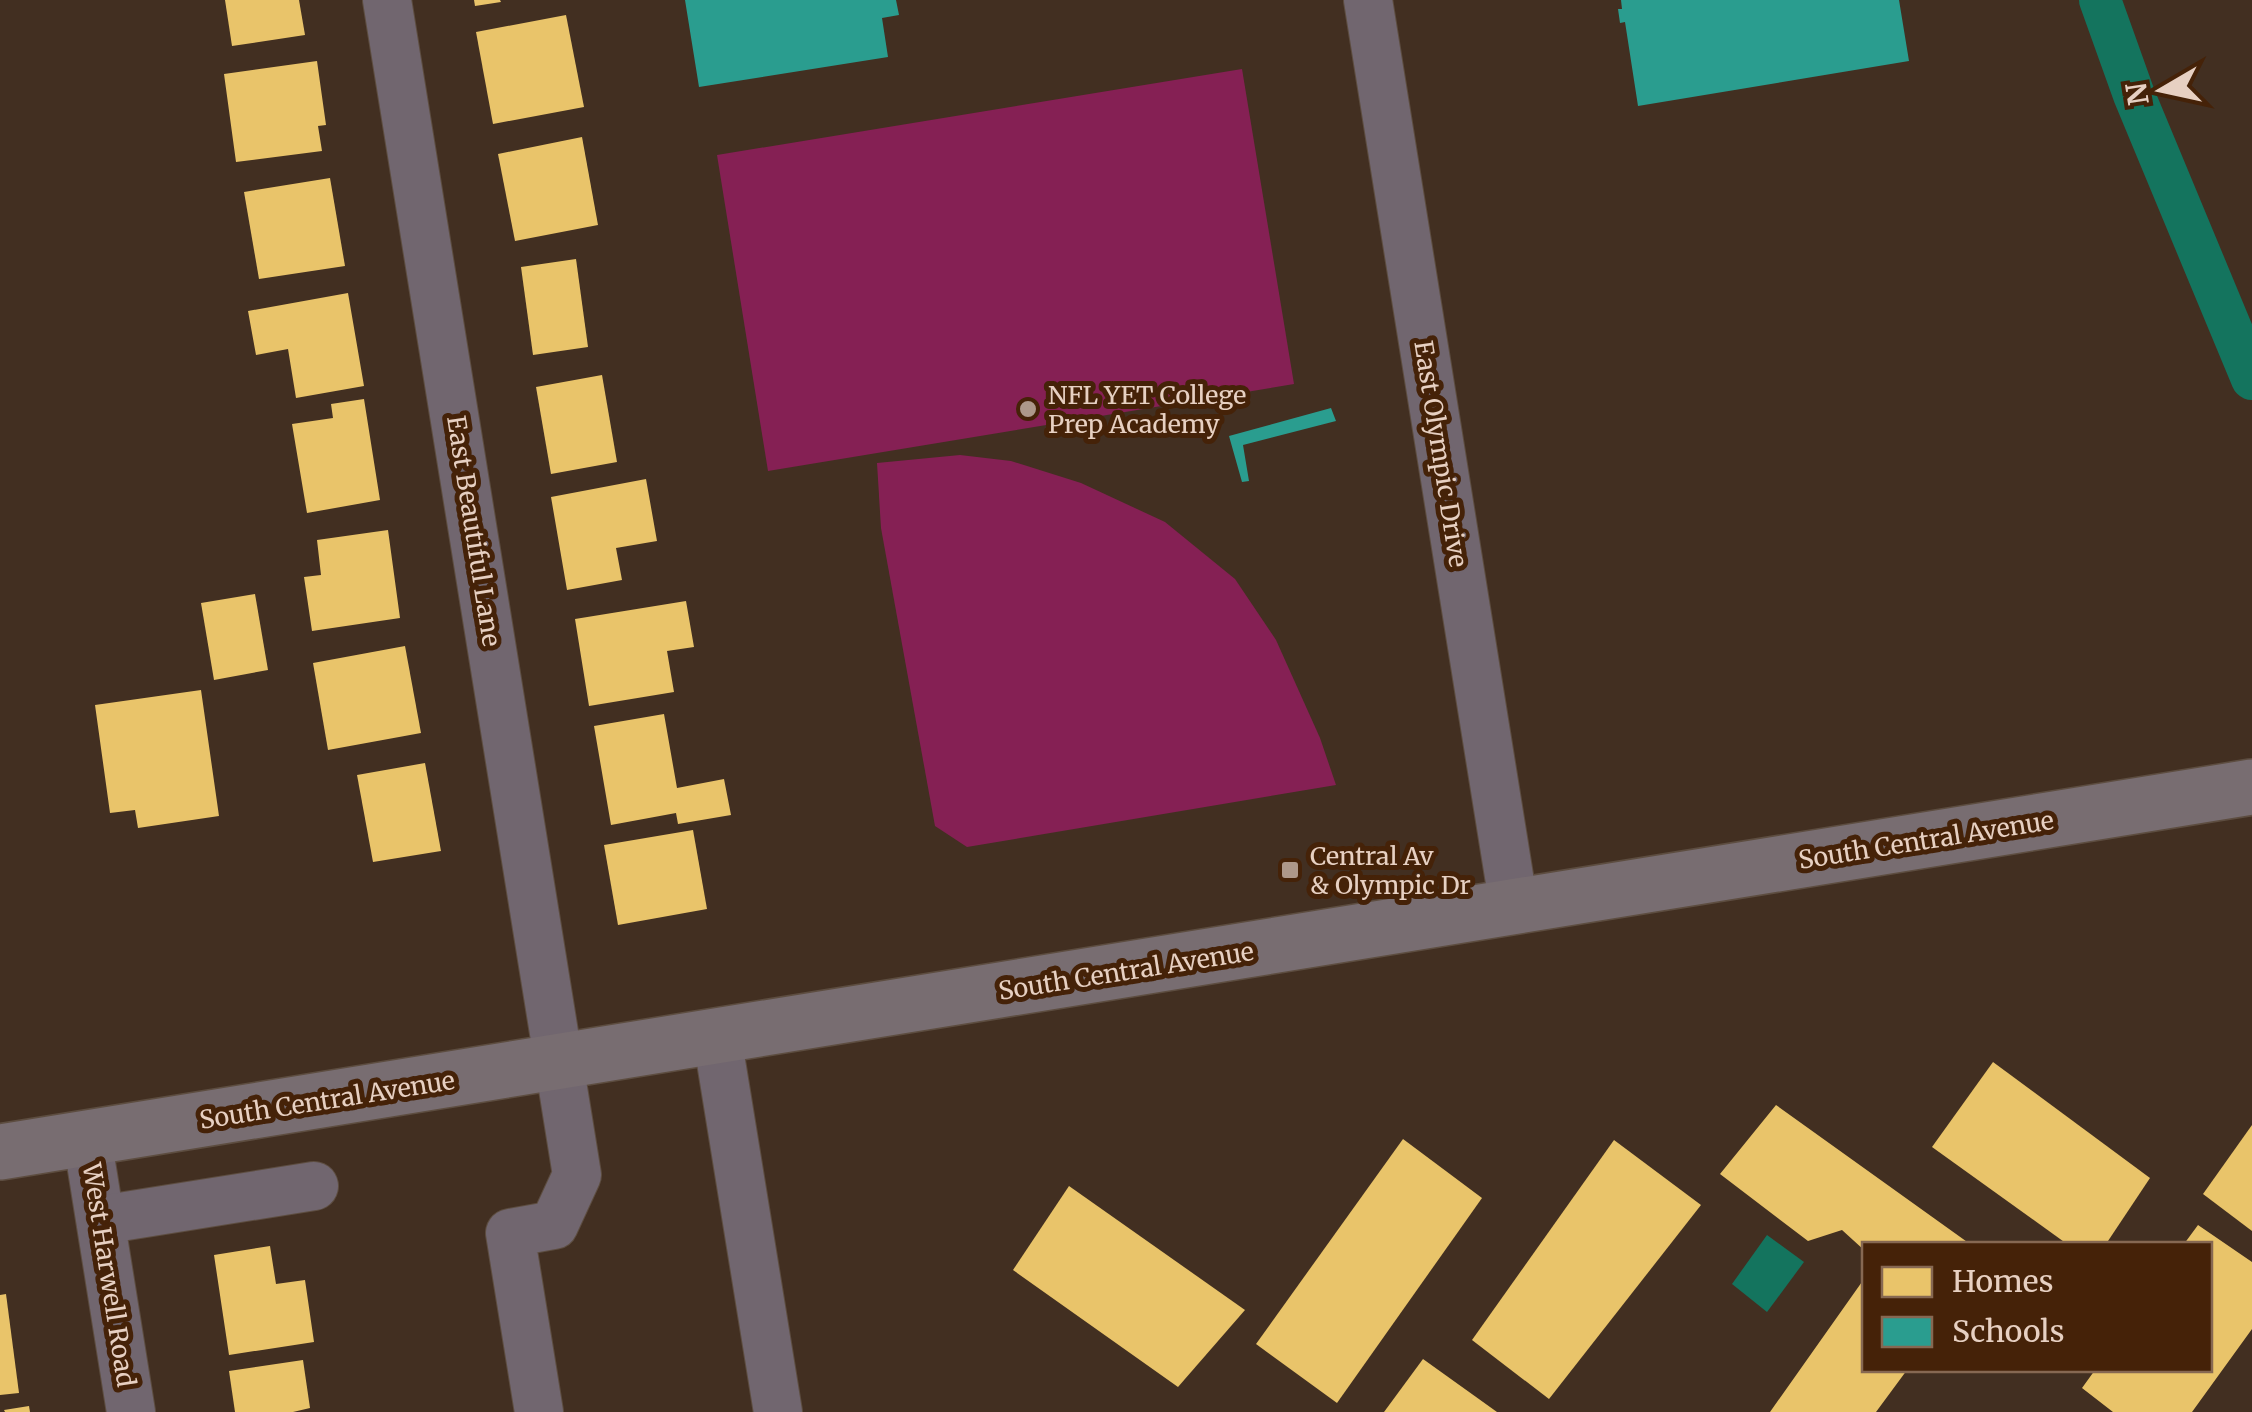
<svg xmlns="http://www.w3.org/2000/svg" width="2252" height="1412" viewBox="0 0 2252 1412" font-family="Merriweather,serif">
	<style>
		.green { fill: #852054 }
		.water { fill: #14745e }
		.homes { fill: #e9c46a }
		.schools { fill: #2a9d8f }
		.lines { fill: none; stroke-linecap: round; stroke-linejoin: round }
		.canal { stroke: #14745e; stroke-width: 42 }
		.minor-casing { stroke: #5d4d40; stroke-width: 50 }
		.major-casing { stroke: #5d4d40; stroke-width: 58 }
		.minor { stroke: #71666f; stroke-width: 48 }
		.major { stroke: #786d71; stroke-width: 55 }
		.poi-dot { fill: #ad988a; stroke: #452208; stroke-width: 4 }
		.labels { text-anchor: middle; stroke-width: 10; stroke-linejoin: round; paint-order: stroke }
		.poi-label { font-size: 25px; fill: #e7d0c2; stroke: #452208; text-anchor: start }
		.street-label { font-size: 25px; fill: #e7d0c2; stroke: #452208 }
	</style>
	<rect width="100%" height="100%" fill="#422f21"/>
	<!-- green -->
	<g class="green">
		<polygon points="1242,69 1294,384 768,471 717,155"/>
		<polygon points="960,455 1011,461 1081,483 1165,522 1235,579 1276,640 1320,738 1336,785 967,847 935,826 881,528 877,463"/>
	</g>
	<!-- water -->
	<polygon class="water" points="1767,1235 1804,1262 1767,1312 1732,1284"/>
	<!-- homes -->
	<g class="homes">
		<polygon points="225,0 299,0 305,35 232,46"/>
		<polygon points="474,0 500,0 501,2 475,6"/>
		<polygon points="566,15 584,107 493,124 476,32"/>
		<polygon points="317,61 326,125 318,126 322,151 236,162 224,74"/>
		<polygon points="582,137 598,225 515,241 498,154"/>
		<polygon points="330,178 345,266 259,279 244,192"/>
		<polygon points="576,259 588,347 533,355 521,267"/>
		<polygon points="348,293 364,386 296,398 288,349 256,355 248,311"/>
		<polygon points="602,375 617,462 551,474 536,387"/>
		<polygon points="364,399 380,500 307,513 292,424 333,418 331,404"/>
		<polygon points="646,479 657,541 616,548 622,580 567,590 551,497"/>
		<polygon points="388,530 400,618 312,631 304,577 321,575 317,540"/>
		<polygon points="255,594 268,670 214,680 201,603"/>
		<polygon points="686,601 694,647 667,651 674,692 589,706 575,619"/>
		<polygon points="405,646 421,733 328,750 313,663"/>
		<polygon points="201,690 219,816 138,828 135,810 110,813 95,705"/>
		<polygon points="664,714 677,788 724,779 731,815 678,824 676,813 611,825 594,726"/>
		<polygon points="425,763 441,851 373,862 357,775"/>
		<polygon points="693,830 707,909 618,925 604,845"/>
		<polygon points="1993,1062 2150,1178 2106,1244 2067,1244 1932,1147"/>
		<polygon points="1776,1105 1970,1244 1864,1244 1864,1250 1842,1230 1808,1241 1720,1174"/>
		<polygon points="2252,1125 2252,1231 2203,1194"/>
		<polygon points="1403,1139 1482,1198 1337,1403 1256,1344"/>
		<polygon points="1614,1140 1701,1205 1549,1399 1472,1340"/>
		<polygon points="1069,1186 1245,1310 1178,1387 1013,1270"/>
		<polygon points="2198,1225 2252,1262 2252,1329 2192,1412 2113,1412 2082,1388 2095,1370 2210,1370 2210,1244 2184,1244"/>
		<polygon points="270,1246 276,1284 305,1280 314,1342 229,1355 214,1255"/>
		<polygon points="1864,1279 1864,1370 1907,1370 1876,1412 1770,1412"/>
		<polygon points="6,1294 19,1393 0,1395 0,1295"/>
		<polygon points="1423,1359 1497,1412 1384,1412"/>
		<polygon points="303,1360 310,1408 293,1412 235,1412 229,1371"/>
		<polygon points="29,1406 30,1412 5,1412 4,1410"/>
	</g>
	<!-- schools -->
	<g class="schools">
		<polygon points="685,0 896,0 899,15 882,18 888,57 699,87"/>
		<polygon points="1621,0 1899,0 1909,61 1638,106 1625,22 1620,23 1618,9 1622,9"/>
		<polygon points="1331,408 1336,421 1243,445 1249,481 1242,482 1229,436"/>
	</g>
	<g class="lines">
		<!-- canal -->
		<polyline class="canal" points="2100,0 2134,95 2252,379"/>
		<defs>
			<g id="minor">
				<polyline points="387,0 577,1175 554,1225 510,1233 539,1412"/>
				<polyline points="1368,0 1514,907"/>
				<polyline points="717,1037 778,1412"/>
				<polyline points="87,1138 131,1412"/>
				<polyline points="101,1220 314,1186"/>
			</g>
			<polyline id="major" points="0,1152 2252,787"/>
		</defs>
		<!-- minor casing -->
		<use href="#minor" class="minor-casing"/>
		<!-- major casing -->
		<use href="#major" class="major-casing"/>
		<!-- minor -->
		<use href="#minor" class="minor"/>
		<!-- major -->
		<use href="#major" class="major"/>
	</g>
	<!-- markers -->
	<g class="poi-dot">
		<circle cx="1028" cy="409" r="10"/>
		<rect x="1280" y="860" width="20" height="20" rx="5"/>
	</g>
	<g class="labels">
		<!-- poi labels -->
		<g class="poi-label">
			<text x="1048" y="404">NFL YET College<tspan x="1048" dy="29">Prep Academy</tspan></text>
			<text x="1310" y="865">Central Av<tspan x="1310" dy="29">&amp; Olympic Dr</tspan></text>
		</g>
		<!-- street labels -->
		<g class="street-label">
			<text transform="translate(1441 454) rotate(81)" y="9">East Olympic Drive</text>
			<text transform="translate(474 531) rotate(81)" y="9">East Beautiful Lane</text>
			<text transform="translate(1926 840) rotate(-9)" y="9">South Central Avenue</text>
			<text transform="translate(1126 971) rotate(-9)" y="9">South Central Avenue</text>
			<text transform="translate(327 1100) rotate(-9)" y="9">South Central Avenue</text>
			<text transform="translate(109 1275) rotate(81)" y="9">West Harwell Road</text>
		</g>
	</g>
	<!-- legend -->
	<rect x="1862" y="1242" width="350" height="130" fill="#452208" stroke="#866852" stroke-width="2.5"/>
	<rect x="1882" y="1267" width="50" height="30" fill="#e9c46a" stroke="#866852" stroke-width="2.5"/>
	<text x="1952" y="1292" font-size="30" fill="#e7d0c2">Homes</text>
	<rect x="1882" y="1317" width="50" height="30" fill="#2a9d8f" stroke="#866852" stroke-width="2.5"/>
	<text x="1952" y="1342" font-size="30" fill="#e7d0c2">Schools</text>
	<!-- north arrow -->
	<g transform="translate(2162 90) rotate(261)" stroke="#452208" stroke-width="8" paint-order="stroke">
	<path d="M0-8L18 38L0 25L-18 38Z" fill="#e7d0c2"/>
	<text y="-15" font-size="28" font-weight="bold" text-anchor="middle" fill="#e7d0c2">N</text>
	</g>
</svg>
